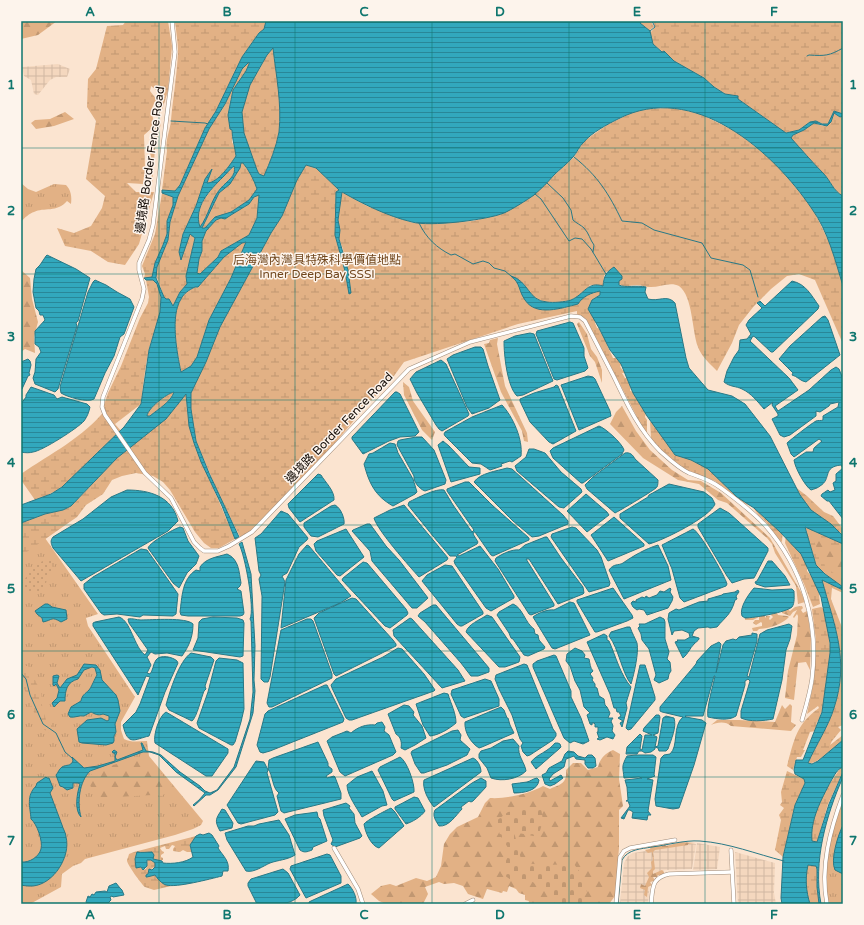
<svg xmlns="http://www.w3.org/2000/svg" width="864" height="925" viewBox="0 0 864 925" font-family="'Varela Round','Noto Sans TC',sans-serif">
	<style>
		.industrial { fill: url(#industrial-grid) }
		.grass { fill: url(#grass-tufts) }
		.forest { fill: url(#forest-firs) }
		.wetland { fill: url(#wetland-marsh) }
		.cemetery { fill: url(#cemetery-stones) }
		.garden { fill: url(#garden-dots) }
		.water { fill: url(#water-rules); stroke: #297986; fill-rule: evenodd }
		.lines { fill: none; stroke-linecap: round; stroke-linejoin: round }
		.stream { stroke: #297986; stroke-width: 1 }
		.minor-casing { stroke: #9f8a78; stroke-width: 4.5 }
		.minor { stroke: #fff; stroke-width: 3.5 }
		.grid { fill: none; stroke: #0f766e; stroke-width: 1; stroke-opacity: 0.55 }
		.labels { text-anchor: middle; stroke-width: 3; stroke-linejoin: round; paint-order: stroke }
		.street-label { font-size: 12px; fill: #140c06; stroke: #fdf4ec }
		.park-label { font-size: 12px; fill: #71471d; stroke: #fdf4ec }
		.neatline { fill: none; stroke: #0f766e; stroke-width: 1.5 }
		.grid-label { font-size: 13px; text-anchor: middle; font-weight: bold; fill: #0f766e }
	</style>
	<defs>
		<pattern id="industrial-grid" width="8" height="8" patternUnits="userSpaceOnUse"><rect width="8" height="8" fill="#f4d7be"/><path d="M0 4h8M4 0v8" fill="none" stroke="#d0b7a2"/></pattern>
		<pattern id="grass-tufts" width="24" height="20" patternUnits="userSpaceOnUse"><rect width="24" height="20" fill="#e2b185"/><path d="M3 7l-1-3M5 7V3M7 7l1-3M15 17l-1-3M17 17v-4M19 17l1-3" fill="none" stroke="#c19771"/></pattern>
		<pattern id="forest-firs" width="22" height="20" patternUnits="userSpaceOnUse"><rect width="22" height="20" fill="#e2b185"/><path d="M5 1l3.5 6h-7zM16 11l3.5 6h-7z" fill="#c19771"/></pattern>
		<pattern id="wetland-marsh" width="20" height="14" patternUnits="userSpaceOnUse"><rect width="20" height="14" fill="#e2b185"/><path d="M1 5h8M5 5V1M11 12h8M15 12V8" fill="none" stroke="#c19771"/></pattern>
		<pattern id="cemetery-stones" width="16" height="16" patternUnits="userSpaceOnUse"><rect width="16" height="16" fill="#e2b185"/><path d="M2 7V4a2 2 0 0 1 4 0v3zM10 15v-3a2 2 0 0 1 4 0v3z" fill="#c19771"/></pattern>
		<pattern id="garden-dots" width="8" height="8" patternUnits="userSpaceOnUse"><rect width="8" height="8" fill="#e2b185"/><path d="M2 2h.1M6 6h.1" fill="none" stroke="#c19771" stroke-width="1.8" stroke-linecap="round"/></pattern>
		<pattern id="water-rules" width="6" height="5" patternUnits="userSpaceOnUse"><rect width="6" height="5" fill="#32a8bd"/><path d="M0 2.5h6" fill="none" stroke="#298798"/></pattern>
	</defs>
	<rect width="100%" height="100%" fill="#fbe4d0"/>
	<!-- industrial -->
	<g class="industrial">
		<polygon points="58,64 70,69 67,77 56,77 50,80 38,95 34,94 31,80 24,76 22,67"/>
		<polygon points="697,843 720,847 717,869 693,870"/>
		<polygon points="689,844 696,844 692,869 665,870 654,876 650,884 648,904 620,904 624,863 628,856 633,853"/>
		<polygon points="735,852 775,863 774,893 776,904 738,904"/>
	</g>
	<!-- grass -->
	<g class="grass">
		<path d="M21,183L28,189L36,192L54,184L66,185C71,190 72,197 71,204L67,201C57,213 44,207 34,212C30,213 24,218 21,222Z"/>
		<path d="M45,538L98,614L86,618L88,626L135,697L121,722V730L124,739C132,743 139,741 147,741L149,756L203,821L201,825L193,829L175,835L85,859L81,863L73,866L62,874L61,887L30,904H21V543Z"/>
		<path d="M843,800V904H828C819,868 832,834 843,800Z"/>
	</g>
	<!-- forest -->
	<g class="forest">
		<polygon points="21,21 57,21 38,35 21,39"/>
		<polygon points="65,112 74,119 54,126 36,129 31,123 35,120 50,119"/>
		<polygon points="21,270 30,278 32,299 38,322 34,337 35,353 25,349 21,352"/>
		<polygon points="579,322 587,334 591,349 597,357 602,370 602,383 595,362 590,356 577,324"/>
		<polygon points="498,338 497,344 505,386 527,433 528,442 524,441 522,431 501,392 484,344 489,343 490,340"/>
		<polygon points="403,382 409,387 413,401 435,432 432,440 422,430 404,395"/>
		<polygon points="622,406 636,431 650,450 672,470 688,480 701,481 721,493 770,538 801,592 805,602 798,604 796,586 775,553 772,544 767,538 727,503 718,500 699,484 678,480 643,458 610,424 616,412"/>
		<polygon points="804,532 843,546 843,582 825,569"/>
		<polygon points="802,606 803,608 801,610 803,613 807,611 808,615 811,639 810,670 806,662 798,663 794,700 785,698 788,671 797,635 798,616 797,614 794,618 793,617 797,610 793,612 790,616 782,613 782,609 786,608 790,611 795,607"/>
		<path d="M776,611L778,615L787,616L789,617C783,624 768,629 759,629L757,631H753L752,628L762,626V623L761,622L756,625L753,623L755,620H759V617L753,620H745V617L763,614L766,618V616H770L769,619L770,620L773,617L771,615L772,612Z"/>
		<path d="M790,704L792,706L791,722L796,725L791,731L731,726C726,721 717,722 711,725L717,720H739L775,722L782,705L785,709Z"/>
		<path d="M613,750L620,754L619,779L623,806L619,810V848L615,896L609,904H528L529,901L525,900V895L519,893L516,889L509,886L507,892L503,891L502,893L487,889L483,899L468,894L463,886L454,883L444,884L439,882L425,887L428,894L423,904H386L379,901L371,894L381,886L390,884L396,886L416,878L427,881L436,877L441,866L444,844L450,834L457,827L478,817L485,803L490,798C507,799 528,794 543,786L550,789C561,784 567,784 566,770L573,763H581L588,770L598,767C600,759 604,754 613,750Z"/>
		<polygon points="147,757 172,786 162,796 152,795 117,797 106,804 97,800 90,785 88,776 113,765"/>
		<polygon points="681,842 696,843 688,844 688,845 655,850 653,852 655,869 653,871 653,874 662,870 664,872 664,877 658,875 657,877 653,877 654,879 654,881 650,882 652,885 648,887 647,897 644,895 645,890 640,888 641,884 645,886 649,877 647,873 652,868 651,862 653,860 652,852 648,853 645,850 650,849 651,846 663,846 665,844 666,846"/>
	</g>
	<!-- wetland -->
	<g class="wetland">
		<path d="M126,21H168L172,46L168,91L162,110L160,93L151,86L150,91L157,100C151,105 152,112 153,119L161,123L155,149L152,184L150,147L155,126L152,128L144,135L145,169L143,184L127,183L136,192H154L139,244L125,265L108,262L91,251L65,246L57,228L74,233L91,226L102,208L105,196L86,179L96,121L87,107L88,79L96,69L107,26L123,25Z"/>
		<path d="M175,21H266L265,29L259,33L242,57L216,111L205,128L180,185L175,191L162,190L167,151C165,140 170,131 171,120C173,98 177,75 178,52C178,42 176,31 175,21Z"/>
		<polygon points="603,21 651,21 654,27 650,30 651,32 655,27 653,21 843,21 843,114 834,111 828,124 826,125 818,122 810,122 799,130 786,133 738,99 738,96 725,94 714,87 704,78 674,61 664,51 663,52 653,44 651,39"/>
		<path d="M273,48C277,75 282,104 279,132C276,148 270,162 264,177L259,174L243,150L241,97L259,70L267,55Z"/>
		<path d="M249,62V64L246,71L233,90L230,103L228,115L232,130V142L235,148L236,156C230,166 219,182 207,184L211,171L205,179L196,206L183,234L179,252L181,259L190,233L195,238L186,276L187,284L180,292L174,306L164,297L156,275L157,267L168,240L170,222L178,196L209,129L225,104L242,69Z"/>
		<path d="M668,108L684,110L700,114L735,131L766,155L780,168L813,209L831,246L843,286V344L815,280L799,274L787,276L771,289L754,306L739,325L732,343L717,371C710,364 701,356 698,347C692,332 693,296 679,286C670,281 658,288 649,287C645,287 641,285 637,285C630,285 625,288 619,284V281L607,271L604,276L603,286L590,285C585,291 578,298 570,300C557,304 537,304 528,292C527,290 525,286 524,284L517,281L525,300L531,306L553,310L578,304L581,299L588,294L600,290V295L592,300L591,305L598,318L595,323L597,328L602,329L600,332L604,333L609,340L607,345L613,358H618L623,364L620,366L622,370L625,371L624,373H622L625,378H628L631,386L630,391L635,392L646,412L645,417L647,420V433L639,427L636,415L586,319L577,314V311L518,324L404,362L391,380L367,405L319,462L274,509L248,533L240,537L219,495L196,441L191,409V393L206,362L220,327L271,233L282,216L297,180L306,165L316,168L339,190L336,193L335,235L345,271L349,294L343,249L339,239L340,230L338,220L342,192L367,206L413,223H434L473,221L488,217L519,204L533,195L574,157L584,141L607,125L633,112L647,109Z"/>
		<path d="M834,113L840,117L843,116V196C833,191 831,181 823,173C812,162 801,149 790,138L793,135L804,130L814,123L823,126L830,124Z"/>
		<path d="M241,163H243C249,170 254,180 257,189L249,200L231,212L215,217L205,229L202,228L219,193L235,177Z"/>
		<path d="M235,166C237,177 226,181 221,188C213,200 208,215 200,227C199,224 197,221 197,218C199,201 222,175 235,166Z"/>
		<polygon points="162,193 173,197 173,205 167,221 167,234 152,278 144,278 145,274 142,266 155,234"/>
		<polygon points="259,194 257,218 249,235 221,251 218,257 201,274 197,273 199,259 202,251 202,241 206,231 216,220 221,218 225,219 231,215 249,204 254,197"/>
		<path d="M246,242L231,278L209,320L197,357L191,366L181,372C178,352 169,317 181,299C184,293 190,290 195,287H198L224,257L242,243Z"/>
		<path d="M146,280H153C172,298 154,329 149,350C145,367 143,386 141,404L115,424L121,431C100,449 83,473 60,488C53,493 44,497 35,500L21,480V474C50,454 84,437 105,410L104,405L108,393L121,366L140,318L148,303L149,297Z"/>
		<path d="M173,392H174C170,402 158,409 150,416H147C148,408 165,396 173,392Z"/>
		<path d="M185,394H186L188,417L194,443L235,539L219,548H211L204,543L195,532L170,490L163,482L153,476L136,473L122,476L112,480L103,494L86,505L77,517L21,556V523L45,514L63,510L71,506C87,491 100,474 116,459C141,437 167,423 185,394Z"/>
		<path d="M650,422H653L783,528L782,542L772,536C771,520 759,520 753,507L738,501L715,481L687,471L655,447L651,438Z"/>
		<polygon points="794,486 807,496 824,512 833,516 843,529 843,542 798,503"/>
		<polygon points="805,526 843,544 843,558 838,554 833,547 824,544 811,535 826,568 843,579 843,587 836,584 816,565"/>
		<polygon points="787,528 807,560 807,571 818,584 820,604 813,607 804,584 785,543"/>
		<path d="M821,579L843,590V593L832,588L831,599L843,630V725L838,727L841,730L832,741L830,745L843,735V740C835,746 818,765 808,763C816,746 829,725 834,708C850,662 834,623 821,579Z"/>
		<path d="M821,607L825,610L828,625L831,657L824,708L820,715L821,718L817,722L815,731L810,732L803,750H805L801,757H797L793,770L787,766C794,741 796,724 819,708L818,706L807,714L814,680L816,641L812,609Z"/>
		<polygon points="21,662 24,666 28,666 41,692 42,705 46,720 55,728 65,751 72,757 71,758 64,751 55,734 48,732 40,727 21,681"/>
		<polygon points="841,767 843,767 843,772 828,804 817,842 811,842 811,843 818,843 818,854 816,863 809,861 809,865 816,866 817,869 817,887 819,904 798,904 813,809"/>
		<polygon points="787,771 804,779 805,783 795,805 783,857 775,850 781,820 779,815 784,808 780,805 782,802 781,792"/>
		<path d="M196,836L190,847L192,852H187L183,850L180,852L173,851V849L175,846L172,845L169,849H166L165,846L160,848L162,851L164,852V853L161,855V857L163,858V860L158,861L153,859L152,852L141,867L143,870L146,869L148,859L155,862V867L149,870L148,874L146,875L152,876L155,875L163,883L171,886L154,890L145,887C142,885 126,863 127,860C127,860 129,855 129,854L134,852Z"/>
	</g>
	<!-- cemetery -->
	<path class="cemetery" d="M541,807L543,821L538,837L514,832L522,863L546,865L574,864L589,885L581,904H555C551,890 525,874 511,880L501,873L510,851L500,835L496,821L508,812Z"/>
	<!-- garden -->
	<path class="garden" d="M47,560L51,561L53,570L47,579L45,587L42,591L27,593L21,587V585C28,575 34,562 47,560Z"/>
	<!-- water -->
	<g class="water">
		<path d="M266,21H641L640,23L650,31L653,44L662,52L664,51L674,61L704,78L714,87L725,94L738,96V99L786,133L799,130L810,122L816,121L822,124H828L834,111L843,114V116L840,117L834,113L831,122L827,126L814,123L804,130L793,135L791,138C801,149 812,162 823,173C831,181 833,191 843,196V286C835,260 828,231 812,209C773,151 693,80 618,119C608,124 591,133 584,142C579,146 577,153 573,157C567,164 560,169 554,175C548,182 541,189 534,195C527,200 511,210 504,213C487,220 429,227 412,222C387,216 363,204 342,192L338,220L340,230L339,239L348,270L351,293L349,294L345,271L335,235L336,192L339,190L316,168L306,165L297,180L282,216L271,233L220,327L206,362L191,393V409L196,441L209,473L239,537L235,539L222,506L201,462L194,443L189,426L186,394L166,419L117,458L71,506L63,510L45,514L21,523V505L51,494L62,487L124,427L141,404L149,350L160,312L161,297L157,284L153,280H146L144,278L152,277L155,263L163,245L167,234V221L173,205V197L162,193V190L175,191L180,185L205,128L216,111L242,57L259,33L264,29ZM273,48C276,75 282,104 279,132C276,148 270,162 264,176L259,174L257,170L244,133L242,112L250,85L267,55ZM249,62V64L246,71L233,90L228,115L230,129L232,130C232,139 235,147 236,156C230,165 218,183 207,183L212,169L205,179L196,206L183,234L179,252L181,260L190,234L195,238L186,276L187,284L180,292L173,306L169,299H166L164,297L156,278L157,267L168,240L170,222L178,196L209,129L225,104L242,69ZM241,163H243C249,170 254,180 257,189L249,200L231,212L215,217L205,228H202L219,193L230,184L240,168ZM234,166C237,176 227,181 221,188C211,199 209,215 200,227C193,207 210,190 223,177C227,173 230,169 234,166ZM259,195L257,218L249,235L221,251L218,257L200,274L197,273L199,259L202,251V241L206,231L216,220L221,218L225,219L231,215L249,204L254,197ZM246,242L231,278L209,320L197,357L191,366L181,372C177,353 170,316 181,299C184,293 189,290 195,287H198L224,257L242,243ZM174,392C171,402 158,409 150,416H147C148,408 166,394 174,392Z"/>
		<polygon points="47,255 76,269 90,278 78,321 76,323 77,326 58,389 55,392 35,384 33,378 35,372 36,359 41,352 39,347 35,344 35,331 45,320 43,315 40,315 39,311 36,308 33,292 34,279 36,269 40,265 46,256"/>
		<path d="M614,267L622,276V279L619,281V285C625,288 637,285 646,287L645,292L648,299C659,302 667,294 675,303L686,358L689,368L708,390L732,396L745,404L770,436L800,495L811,510L831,524L843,536V544L805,527L816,565L825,574L843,587V590L822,580C834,625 850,660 834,708C829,725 816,745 808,763L812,764L818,761L843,740V767C837,769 834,776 831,781C821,800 810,820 812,841L817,842L829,804L843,772V777C826,816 813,861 821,904H819L817,887V869L816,866L808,865C805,879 806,891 810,904H782L781,898L783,857L795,805L805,783L804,779L795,774L794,770L796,760H803L822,712L830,653V643L821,597L801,554L779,531L754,508L737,497L708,469L691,460L675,455L647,416L633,393L621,364L610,350L599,328L588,309L592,300L600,295V291C591,293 583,296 578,304C562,308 536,317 525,300C518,290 521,284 511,276C529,281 528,301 547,302C553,303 565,302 571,300C585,294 587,281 603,286C604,276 606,272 614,267Z"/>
		<path d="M95,280L106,285L117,292L130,299L134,307L124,334L120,337L114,356L105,373L94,399C88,403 67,397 61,393L60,387L88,292L93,282Z"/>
		<path d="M792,281C806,284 811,295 819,306L818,309L773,352H771L755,337L753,336L750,341L789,378L798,390L775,406L778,411L809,390L831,370L836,367L839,369L843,379V519L829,501H827L821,496L822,494L828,490L830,492L835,490L833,483L836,481V474L843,468L841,465C822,467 832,479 820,486C818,488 814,489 811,490C805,486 795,468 794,460L806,452H813L814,448L822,441L819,439L794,457L791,454L787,443C790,440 812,423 816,421C818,420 821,421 823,420V416L838,407L839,402L830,404L829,406L820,412L816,411V416L790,435L784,437L780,435L772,419L778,416V414L772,405L773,402L764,409C758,402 751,393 742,389C736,386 730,387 724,382L727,371L734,357L739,350L740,340L747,339L751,334L746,325L749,320L762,308L757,303L760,301L765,306Z"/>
		<path d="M825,316L828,320L840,355L806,382C800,381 797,376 792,375L793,373L779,359L790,346L822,317Z"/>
		<polygon points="570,322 573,323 584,348 584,356 588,368 585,371 557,380 554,379 536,334 537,331"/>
		<path d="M530,333L534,334L553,381L523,395L517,396C507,386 504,355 504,341L515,336Z"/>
		<polygon points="475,347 481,347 483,349 488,366 500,400 489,408 472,414 467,407 447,359 453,355"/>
		<polygon points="28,359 30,361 31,365 29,373 30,375 28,376 22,389 21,389 21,362"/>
		<polygon points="441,360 446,364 469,414 468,416 442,431 439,429 436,425 417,393 410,379 416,372"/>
		<polygon points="588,376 593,377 595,379 610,411 611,416 579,430 561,385"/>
		<polygon points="556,385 558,386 576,431 553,444 549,442 530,422 520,401 520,399 534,393 554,387"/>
		<path d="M31,387L54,395L57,399L62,397L87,404L90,407C89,412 87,417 84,421C78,428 42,451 33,452C30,453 25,453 21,452V404L26,397V395Z"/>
		<polygon points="395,392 397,392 400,394 419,432 415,436 400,437 389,441 363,454 352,439 352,437"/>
		<path d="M502,405C513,417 523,439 521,456L512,462L510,461L501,464L502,466L490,470L481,464L472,463L445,436L444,434L445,432L472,417Z"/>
		<path d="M599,426C605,428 622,443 624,450L622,454L583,483H581L553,458L550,451L553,448Z"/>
		<path d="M416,437H422L434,450L446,480L445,484L425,491C419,489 413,481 414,476L397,445L398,441L400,440Z"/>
		<polygon points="443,441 449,446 469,467 480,468 480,474 451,482 438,445"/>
		<path d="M390,443L395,444L398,453L413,479L417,492L415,494L393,506C375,496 369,483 364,464L369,454L373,453Z"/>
		<polygon points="529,449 534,449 545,453 561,472 581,489 582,492 564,508 559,507 517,471 515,466 526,457"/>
		<path d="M625,453C630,452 633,455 635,459L658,480C658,482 658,485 657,487C655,490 619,511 615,513L587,489L585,485L593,477Z"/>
		<path d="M507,468L512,469L563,515L568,521V524L539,536L532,537L513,521L474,482C480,473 497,471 507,468Z"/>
		<path d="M318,474L321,475C325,482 335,491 334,500L300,522L289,508L288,504Z"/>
		<path d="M465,482H469L492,505L529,538V540L493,556L491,555L475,532H474L473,534L478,542L477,544L457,555L459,556L480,546L498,569L514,596V598L491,611L486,608L455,564L454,561L457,557L456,556H450L433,536L408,505L409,502C417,498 436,488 444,490L453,505L472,532L474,530L447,491V489Z"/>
		<path d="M669,484L704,492L712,498L715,504C710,517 664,540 649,544L620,518V514L648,497L649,495Z"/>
		<path d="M127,490C149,490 172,496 178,521L168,531L81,581L53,548C51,543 50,541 53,537L83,519L111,497Z"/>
		<polygon points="586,494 607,512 609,515 587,532 567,511"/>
		<path d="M335,505C341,508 345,519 344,524L318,537L311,536L304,527V523L331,506Z"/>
		<path d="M404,505L448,558L447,560L419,577C410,567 377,530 374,518L390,510Z"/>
		<polygon points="720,508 729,513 768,548 768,551 754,578 744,579 732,583 727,576 698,527 698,524"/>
		<polygon points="281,511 288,514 308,538 307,540 299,547 287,573 282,576 285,582 270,677 268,682 264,682 261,679 262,596 259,579 261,575 259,571 255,538 261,534"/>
		<polygon points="614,517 644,544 644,546 608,561 591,535"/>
		<polygon points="367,524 370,524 386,546 399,560 428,598 417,608 412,608 372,561 370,551 352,531 353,530"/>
		<path d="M180,527L183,528L188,541L199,556L196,564L187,573L179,588L173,583L148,548C150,542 174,529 180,527Z"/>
		<polygon points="572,527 576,528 597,550 601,557 610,583 609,586 589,592 551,537 552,534"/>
		<polygon points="346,529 364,557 340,576 337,575 316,551 314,544 317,541"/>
		<path d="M693,529C699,531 725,576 727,584L726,586L684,602L680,598L672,569L662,545Z"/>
		<path d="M545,537H547L561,558L583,587L584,593L583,594L558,604L529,559H526L554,604V606L531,615L529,614L495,561L496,558C502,554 512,549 519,550L525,545Z"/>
		<path d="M242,542L251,574L255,646L254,680L255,691L253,713L236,767L218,790L210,795H206L194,806L193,805L199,800L205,793L176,772L159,755L150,752H143L90,771C79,782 77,803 81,817C74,810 77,793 80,784L78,783H73V788L67,790L63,787L60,786L56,775C58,773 59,769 62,767C67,764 70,767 73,761L72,757L84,768L98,766L115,761V754L112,752L114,750L117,752L115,757L117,760L143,750L141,743H142L146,751L153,752L161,755L180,772L200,786L205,791L210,793L217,790L234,767L250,719L253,692L251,621L250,619C255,609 245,555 239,544Z"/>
		<polygon points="307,545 309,546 351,596 340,603 281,628 286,580 299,554"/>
		<path d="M658,545L668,566L671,580L624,599L609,570C614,563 618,566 623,563C633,556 645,549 658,545Z"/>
		<polygon points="141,549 147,550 178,594 176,614 173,616 143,615 140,617 117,614 104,615 101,613 84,589 84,584 93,577"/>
		<path d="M227,554C239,559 239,572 241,583L240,586L237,589L241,591L244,613L243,615L240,616H188L181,615L180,612C182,597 182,579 196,570L200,571V567C206,558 217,557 227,554Z"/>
		<polygon points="768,561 772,561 785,576 790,585 765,587 756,584 755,582 757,581"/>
		<polygon points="363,562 367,563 406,609 408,613 407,615 390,628 385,626 342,580 343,578"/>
		<polygon points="445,565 452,566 483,612 483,614 462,626 460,626 457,624 422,581 427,575"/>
		<polygon points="613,588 632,615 633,618 627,621 597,632 595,632 577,602 577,600"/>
		<polygon points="670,588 671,589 670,592 673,597 672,601 668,608 647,615 644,610 639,609 637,610 633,607 631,603 633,601 636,602 636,600 642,597 645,598 646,596 649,598 657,595 660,591 664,592"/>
		<path d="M754,588L772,590L792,589L794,591C794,596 795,603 792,607C787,612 754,618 745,618L742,616C739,608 748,595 754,588Z"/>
		<path d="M738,590L739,592L736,596L737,599L735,600C731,615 725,617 717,627L710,628L708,627L698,628L694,631L692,636L699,638V639C698,641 696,642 694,644C690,648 688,654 683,658L675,642L678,641L677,640H685L690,637L689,633L682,630L674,631L672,635L668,619L669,613L676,609L679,610L699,602L708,601V599L722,595L723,594L735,592Z"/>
		<polygon points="352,598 356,599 393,640 396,644 396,646 336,676 334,674 314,618 319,613"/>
		<path d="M570,602L574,603L590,635L555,649L552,648L533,617C538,613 548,609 554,610Z"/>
		<path d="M45,604H48L52,607L66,610L67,619L61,622C51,616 53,620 43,622L42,618L37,614L35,611Z"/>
		<path d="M513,604C523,608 525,623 534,629L535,634L538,635L539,640L545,647L544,649L528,656L524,655L513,639L511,638L509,633L497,615L499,612Z"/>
		<polygon points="433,605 436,605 489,668 489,672 478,676 471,676 461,663 425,622 418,616 420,613"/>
		<path d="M487,615L492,617L520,657L519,662L505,667H499L466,632C468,624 480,620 487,615Z"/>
		<path d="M119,617C131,621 134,647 145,655L148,650L129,623L128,619C133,618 136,620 141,620C152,620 186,617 193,624C193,637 189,646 182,656L167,653L155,654L151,652L147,657L151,665L147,673L150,674C153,671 153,664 156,660C160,654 173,657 177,661L178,663L165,692L149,736C135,739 128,747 123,725L136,712L140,704L150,677L146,676L138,695L93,626V623L95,622Z"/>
		<polygon points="213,617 237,618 243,620 244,623 243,656 240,657 193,650 198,638 199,622 202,619"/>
		<polygon points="660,617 664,619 665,622 665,639 669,652 667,659 670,662 671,671 669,674 668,679 659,683 654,680 656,675 649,649 642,640 641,634 638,628 640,626 639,624 645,624"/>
		<polygon points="410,618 412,619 458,670 465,681 442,688 394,636 393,630"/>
		<polygon points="307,619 311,619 313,621 332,674 332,678 272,707 269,707 267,703 281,630"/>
		<path d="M789,624L792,626L790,639L786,650L782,680L773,719C764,721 749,722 741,718V711L750,681L748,679L745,681V685L736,716C729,721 717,719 708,717C706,709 713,686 715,676H714L703,716H685L686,717L702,720L706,723L694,765L679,808L673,809L656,806L655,799L661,758L664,755L670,754C679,746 672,726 683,717L662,712L660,711V707L696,664L697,661L711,646L719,642L721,644L716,673L723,645L726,641L733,639L736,640L739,637L752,635V633L757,634V641L747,676L749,677L760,634L767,630Z"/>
		<path d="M627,627H630C632,633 635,638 637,643C639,653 634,674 631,684C622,673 619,649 609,636L611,632Z"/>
		<path d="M604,634L607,636V640L609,641C616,657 620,674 631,687L626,703L627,708L622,727L620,723L623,721L618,718L621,716L619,712H617L616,708H614L610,694L587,642Z"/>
		<polygon points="398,648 402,649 424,674 435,690 434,691 352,720 349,720 346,718 332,688 331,685 336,679 383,657"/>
		<path d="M575,648L582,651L585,655L584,658L589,659C590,663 590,668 593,671L590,674L593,678L592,680L595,684V687L597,688L599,696L604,699L605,705L607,707L610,713L608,718H613L611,721L613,726L612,731L615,735L613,739L607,737L600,740L597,739L599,738L597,732H598V727H595V724L594,723H592V725L590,724L587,715L590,713L584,707L580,690L575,681L570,666L566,661L567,654Z"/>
		<path d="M191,653L211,657L214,660L205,686L206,689L204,691C201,698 197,717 192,721L169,710L166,705C170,691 179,661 191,653Z"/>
		<polygon points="554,655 556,656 571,691 571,697 581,718 589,741 583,744 574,741 570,743 564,738 533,667 533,664 537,661"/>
		<polygon points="219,658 237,660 243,663 244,709 241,722 235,742 233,745 231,745 199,728 197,723 208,692 216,661"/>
		<path d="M84,664L96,665L100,670L102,680L116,695L118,700L120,711L115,724L116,732L114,736V741L113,743L106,745L82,743L79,742L77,729L87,720L101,718L107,721L109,720V716L103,714C98,716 95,714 91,712L84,716C79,715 75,718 70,717L68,714L71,707L81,701C82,695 85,694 89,690C91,688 95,678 97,675L95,668L92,667L84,670L78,679C67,682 65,690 65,701H60L54,707L52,703L57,698L59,690L56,684L54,686L53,685V676L57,675L59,676L57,683L60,688L67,679L77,675Z"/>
		<polygon points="524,664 527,665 553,729 556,733 556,736 553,740 530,755 527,756 523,752 521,746 523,743 520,739 512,715 499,689 495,679 496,675"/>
		<polygon points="640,665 645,665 655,697 655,700 631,729 628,730 626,728 627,724"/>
		<polygon points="485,679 491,681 499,699 499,706 464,718 461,716 451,694 452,690"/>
		<polygon points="325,685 327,685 344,719 343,722 270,751 263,753 260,752 257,745 265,714 268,711"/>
		<path d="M444,693L448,694C451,704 456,713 456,723C449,729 439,735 430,736L423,725L416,704Z"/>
		<path d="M404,705L409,706L414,712L413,715L422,726L426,738L415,745L405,750L401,748C402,743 401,737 396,734L388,714Z"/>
		<path d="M501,707L504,710L507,718H508L510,725L514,733L482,747L479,748C471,743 464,732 465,722Z"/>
		<path d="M166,712L228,749V753L212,776H206L155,743C153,735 159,716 166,712Z"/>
		<path d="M656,715H659L660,717L658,733L653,735L657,737L655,747L658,746L663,718L666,716L674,718C677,727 671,740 668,749L666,751H659L658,748L655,747V749L651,752L645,753L642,751H639L637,754H626L627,747L640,734L642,736L640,749L642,750L645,735H652L643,731L644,728Z"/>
		<path d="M382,722L385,727L384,731L389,735L396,752L393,755L345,776L340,772L327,741L332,737L347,731L351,733C358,727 366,724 375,725L377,723Z"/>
		<polygon points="458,730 461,735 460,740 470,749 467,755 447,765 424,773 421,773 415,764 411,753 412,751 452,731"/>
		<path d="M513,739L519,746C517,755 525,763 526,771C518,779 502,782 491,778L487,768L479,758V754L481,751L491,748L503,741Z"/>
		<path d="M318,742L328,763V766L332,769V772L326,776L327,778L334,776L335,777L341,793V799L284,813L281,811L277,796L279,793C272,788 273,775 268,769L269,760L273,758Z"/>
		<path d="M555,743H558L560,744L561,747L559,749L536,769L531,762C537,754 548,752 555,743Z"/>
		<polygon points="568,751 574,752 578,756 585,758 588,755 592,755 595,758 596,766 593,768 588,768 585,764 585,760 576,759 574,756 566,759 564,767 553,774 549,779 550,781 561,775 563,778 555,784 550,786 545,784 542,775 546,773 549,768 562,761 565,754"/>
		<path d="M636,755H653L656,757L654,775L655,776L647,779L653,780L648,811L651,815H648L647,820L632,818L633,812L630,810H628L624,819L621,818L630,806L628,801H626L628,800L627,787L625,780L642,778L639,777L624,778C623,767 621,767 627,756Z"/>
		<path d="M400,757C407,761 415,784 414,792L394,801L392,799L378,770L380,767Z"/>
		<path d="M473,758C478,760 481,767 481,772L434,807C428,800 422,788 424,780Z"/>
		<polygon points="256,761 264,762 268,770 267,773 278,812 275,815 241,824 238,823 227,805"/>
		<path d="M372,771L383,791L387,805L382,806L362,817C357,808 347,795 347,785L357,777Z"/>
		<path d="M46,777L47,778H49L53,788L50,793C54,804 58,814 62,825C63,829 66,833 66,837C71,856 54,884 33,886C29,886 25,886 21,885V862C29,863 39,857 41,849C43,841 37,824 31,819C30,806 26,796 36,786L37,783Z"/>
		<path d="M481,778L486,781V787L473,801L471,802L469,801L461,807L462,809C456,815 449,827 439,826C436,821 432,816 435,810L472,783Z"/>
		<path d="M537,778L539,780C538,791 523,793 514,793L512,784C517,783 522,783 527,782C531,781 532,779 537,778Z"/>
		<path d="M414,797L418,798L425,811C421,817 412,822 406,824L395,809V807Z"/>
		<polygon points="346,803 350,806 349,808 354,814 355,823 362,836 360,838 335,847 331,844 333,840 324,816 323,810"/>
		<path d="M391,808L395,812L404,826L379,848C371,846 365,832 364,824C367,820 385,811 391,808Z"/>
		<path d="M222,809L225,810L233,823L232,828L220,831C214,820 216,819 222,809Z"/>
		<path d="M317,812L318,817L320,819L327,841L313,847L312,850C307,852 304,853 300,850L285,819L295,815Z"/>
		<path d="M279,820L289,835L295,855C287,860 278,860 270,863C263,866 254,873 246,871L227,840L225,833L248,826H254L259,824Z"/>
		<path d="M843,825V874L835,870C830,860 838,835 843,825Z"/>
		<path d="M209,833L212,835L219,846L218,848C223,856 230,861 228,871H223L222,876C210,879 176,888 166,885C162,884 157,878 155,875L147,877H146V875L148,874L149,869L152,870L155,867V863L151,860H147V866L143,870L141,867L136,868L135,859L137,852C142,853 146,852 152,852L154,855L153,859L162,861L163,863C172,864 185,863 193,857L190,845L196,836L200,834L203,835Z"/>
		<polygon points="327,854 330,855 341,876 341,883 306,898 290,869 291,866"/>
		<path d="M283,869L288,873L300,895C290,907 270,904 257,904L248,886V883L251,879Z"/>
		<polygon points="116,883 120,888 122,890 124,895 113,897 112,896 110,897 111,900 108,903 112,904 99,903 87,904 86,902 88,896 90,897 92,894 94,895 96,892 105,891 107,892 109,886"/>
		<path d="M348,884C353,889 357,897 356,904H309V902L311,901Z"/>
	</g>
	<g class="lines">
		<!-- stream -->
		<g class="stream">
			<polyline points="650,31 655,27 652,21"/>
			<path d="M807,56L809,55C825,56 829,56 843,48"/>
			<polyline points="171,121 205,123 208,124"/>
			<path d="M574,157C598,176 609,194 622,221L642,223L654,230L702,243L711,258L743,265L750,270L758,297"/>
			<path d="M547,183L563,198L571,210L573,220C576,223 581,225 584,228C589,233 590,240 594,245L593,252"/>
			<polyline points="535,194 541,199 569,241 575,238 582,239 591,249 606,274"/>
			<path d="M419,223C426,238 437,248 451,255L455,254L473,264L483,261L489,263L494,268L505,271L511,276"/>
			<polyline points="21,673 26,679 30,695 43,724 56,733 65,752 72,758"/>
			<path d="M618,904L622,860C628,849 641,849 652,847C668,845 684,840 700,841C729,843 756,854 784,861"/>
		</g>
		<defs>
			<g id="minor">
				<path d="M172,21L175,52L153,225L149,240L139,263V270L144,289L142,299L103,397L102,407L105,415L145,473L171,498L194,542L200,548L204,551H218L229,546L252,532L409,369L470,342L571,316L580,317L585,321C595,340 604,358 614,377C627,404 639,430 660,451C669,459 678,468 689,473C702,478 709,479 721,488C736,499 752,511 765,525C803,568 819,623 812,679C810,693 806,706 802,720"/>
				<polyline points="334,848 358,889 363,904"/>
				<polyline points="731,850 734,904"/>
				<polyline points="465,904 473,900"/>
				<polyline points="616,904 620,857 624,851 630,848 675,840"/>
				<path d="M651,904C653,888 651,878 669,874L732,872"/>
				<path d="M827,904C820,867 830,830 843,795"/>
			</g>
		</defs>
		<!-- minor casing -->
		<use href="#minor" class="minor-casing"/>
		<!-- minor -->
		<use href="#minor" class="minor"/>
	</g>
	<!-- grid -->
	<path class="grid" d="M159,21V904M295,21V904M432,21V904M569,21V904M705,21V904M21,148H843M21,274H843M21,400H843M21,525H843M21,651H843M21,777H843"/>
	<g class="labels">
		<!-- street labels -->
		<g class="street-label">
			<text transform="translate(150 160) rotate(-82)" y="4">邊境路 Border Fence Road</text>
			<text transform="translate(339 428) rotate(-46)" y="4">邊境路 Border Fence Road</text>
		</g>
		<!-- park labels -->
		<g class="park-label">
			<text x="317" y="264">后海灣內灣具特殊科學價值地點<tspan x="317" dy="14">Inner Deep Bay SSSI</tspan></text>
		</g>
	</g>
	<!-- border -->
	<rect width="864" height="925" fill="none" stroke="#fdf4ec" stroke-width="44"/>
	<rect x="22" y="22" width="820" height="881" class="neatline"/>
	<g class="grid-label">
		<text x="90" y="16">A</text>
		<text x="227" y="16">B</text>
		<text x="364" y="16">C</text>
		<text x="500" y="16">D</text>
		<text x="637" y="16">E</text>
		<text x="774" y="16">F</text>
		<text x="11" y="89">1</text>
		<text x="853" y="89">1</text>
		<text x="11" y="215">2</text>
		<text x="853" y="215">2</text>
		<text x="11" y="341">3</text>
		<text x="853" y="341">3</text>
		<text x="11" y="467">4</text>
		<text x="853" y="467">4</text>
		<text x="11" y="593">5</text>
		<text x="853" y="593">5</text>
		<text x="11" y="719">6</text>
		<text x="853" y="719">6</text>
		<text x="11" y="845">7</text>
		<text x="853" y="845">7</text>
		<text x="90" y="919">A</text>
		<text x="227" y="919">B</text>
		<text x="364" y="919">C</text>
		<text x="500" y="919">D</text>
		<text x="637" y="919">E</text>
		<text x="774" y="919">F</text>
	</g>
</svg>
